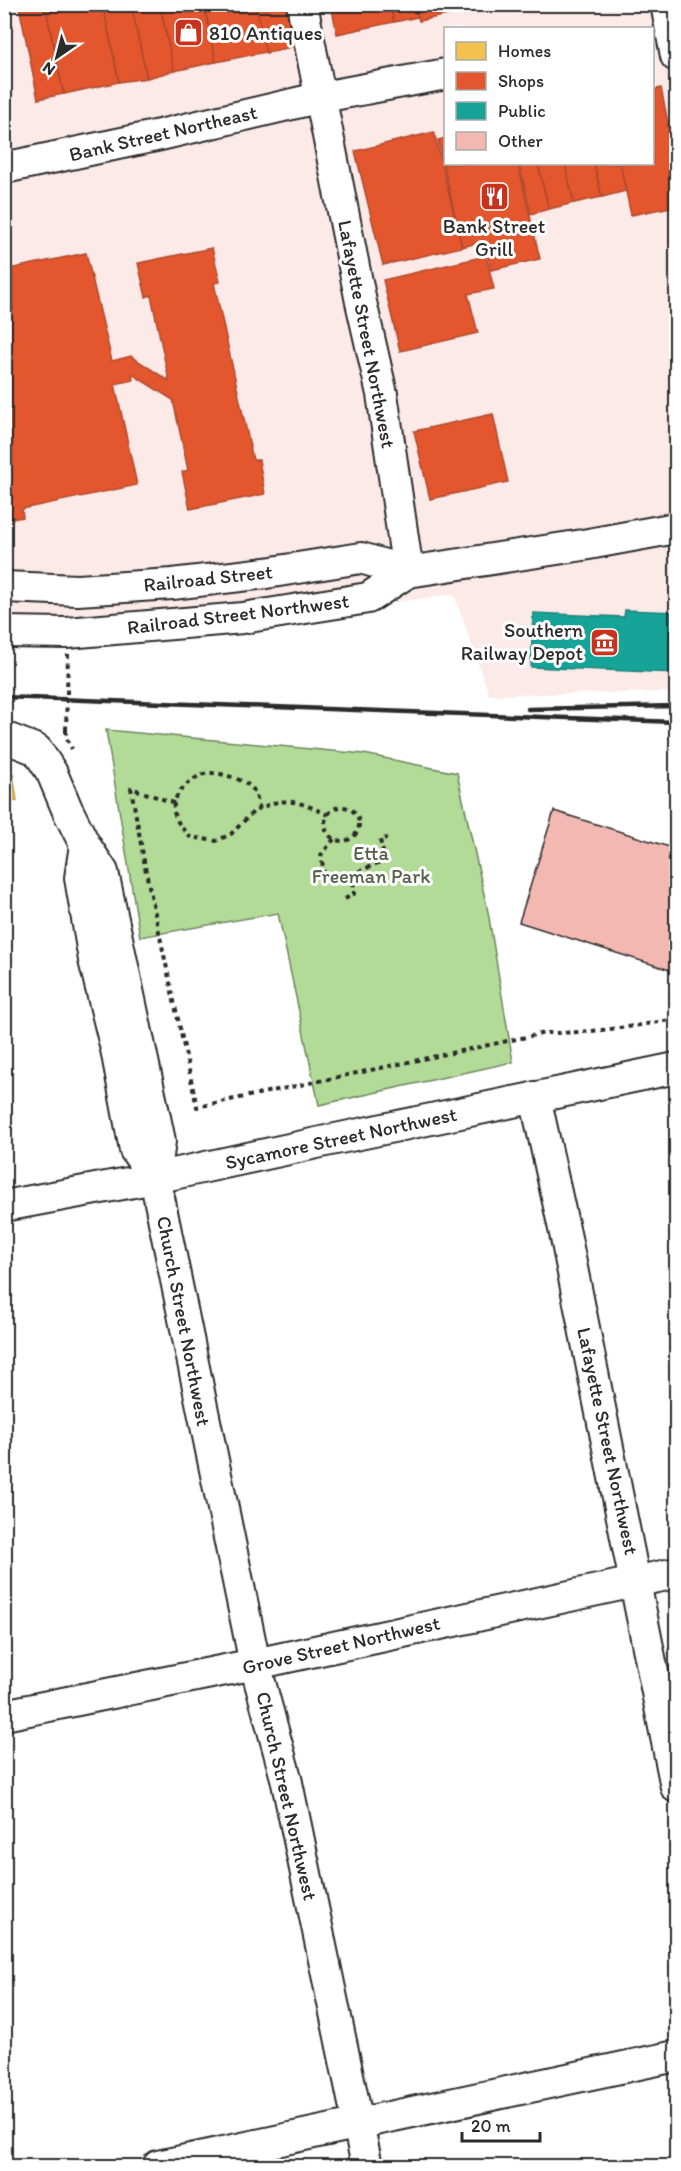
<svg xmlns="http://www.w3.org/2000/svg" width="681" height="2171" viewBox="0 0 681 2171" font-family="Itim,sans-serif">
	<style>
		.built { fill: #fceae8; fill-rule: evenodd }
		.green { fill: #b2db97; stroke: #6e8361; stroke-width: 1.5 }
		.homes { fill: #f2c14e; stroke: #b69444; stroke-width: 1.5 }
		.shops { fill: #e4572e; stroke: #ac4a2d; stroke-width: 1.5 }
		.public { fill: #17a398; stroke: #1d7f77; stroke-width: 1.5 }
		.building { fill: #f4b8b2; stroke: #2b2b2b; stroke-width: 1.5 }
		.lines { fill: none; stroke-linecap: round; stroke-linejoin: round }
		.minor-casing { stroke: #2b2b2b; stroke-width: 34 }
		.path { stroke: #2b2b2b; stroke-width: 4; stroke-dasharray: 4.5 4.5; stroke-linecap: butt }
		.minor { stroke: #fff; stroke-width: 30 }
		.rail { stroke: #2b2b2b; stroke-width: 4.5 }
		.path-bridge { stroke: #2b2b2b; stroke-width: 4; stroke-dasharray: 4.5 4.5; stroke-linecap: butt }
		.labels { text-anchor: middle; stroke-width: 6; stroke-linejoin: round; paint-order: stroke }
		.poi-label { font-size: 20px; fill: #2b2b2b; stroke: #fff; text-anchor: start }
		.street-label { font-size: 20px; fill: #2b2b2b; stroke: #fff }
		.park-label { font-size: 20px; fill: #54604b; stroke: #fff }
	</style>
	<rect width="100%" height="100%" fill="#fff"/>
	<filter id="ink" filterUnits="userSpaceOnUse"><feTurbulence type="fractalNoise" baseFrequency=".0167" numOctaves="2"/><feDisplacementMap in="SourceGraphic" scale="12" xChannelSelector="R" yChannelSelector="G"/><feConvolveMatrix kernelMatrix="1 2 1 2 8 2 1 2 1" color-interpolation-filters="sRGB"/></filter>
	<g filter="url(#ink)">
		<!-- built -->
		<path class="built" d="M5,5H676V692L489,695L454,594L111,643L5,641ZM446,28H652V164H446Z"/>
		<!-- green -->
		<polygon class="green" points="106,730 364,754 457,773 488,912 513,1062 319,1105 278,913 140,937"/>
		<!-- homes -->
		<polygon class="homes" points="13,774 17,801 4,803 4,775"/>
		<!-- shops -->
		<g class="shops">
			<polygon points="26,4 45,4 64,94 38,99 19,6"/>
			<polygon points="45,4 103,4 119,82 64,94"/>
			<polygon points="103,4 131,4 147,78 119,82"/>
			<polygon points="131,4 160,4 174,71 147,78"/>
			<polygon points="160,4 204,4 216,62 174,71"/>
			<polygon points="204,4 256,4 266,52 216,62"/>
			<polygon points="256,4 286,4 295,46 266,53"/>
			<polygon points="331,4 390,4 394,22 337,34"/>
			<polygon points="390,4 415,4 418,17 394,22"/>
			<polygon points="415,4 465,4 466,11 419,21"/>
			<polygon points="661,88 676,163 676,206 631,215 620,164 652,164 652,90"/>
			<polygon points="434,132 462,247 383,265 355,151"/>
			<polygon points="446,138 446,164 518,164 540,259 491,270 485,241 462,247 438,140"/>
			<polygon points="519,164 538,164 549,209 531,214"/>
			<polygon points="538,164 565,164 574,203 549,209"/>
			<polygon points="565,164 594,164 602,197 574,203"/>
			<polygon points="594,164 620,164 626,191 602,197"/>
			<polygon points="212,248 220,282 214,283 253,460 259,460 265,494 190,509 182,472 188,470 173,400 132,374 133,380 115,384 137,485 22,509 23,517 4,520 4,302 13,308 4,270 86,253 112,361 131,356 169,381 151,295 146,297 138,263"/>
			<polygon points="486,256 494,289 468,294 478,333 400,351 383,280"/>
			<polygon points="493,414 508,482 430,499 414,431"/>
		</g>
		<!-- public -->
		<polygon class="public" points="625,610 676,612 676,673 531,667 533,613 624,617"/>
		<!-- building -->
		<polygon class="building" points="554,811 676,849 676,972 519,922"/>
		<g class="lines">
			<defs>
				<g id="minor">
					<polyline points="302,4 361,302 382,394 408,572"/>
					<polyline points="666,4 676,56"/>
					<polyline points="4,168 160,135 322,97 446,74"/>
					<polyline points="4,587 78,590 172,584 266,573 361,558 408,572"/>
					<polyline points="4,632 67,633 243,618 368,598 408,572 583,545 676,528"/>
					<polyline points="4,737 37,750 52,773 67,809 85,845 103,872 160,1141 155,1178 255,1664 286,1778 367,2166"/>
					<polyline points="85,845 80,878 94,960 116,1049 135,1150 155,1178"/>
					<polyline points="535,1097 566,1238 676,1787"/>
					<polyline points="4,1206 155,1178 326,1141 676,1068"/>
					<polyline points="4,1715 255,1664 676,1573"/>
					<polyline points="158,2166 676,2056"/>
				</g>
			</defs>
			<!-- minor casing -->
			<use href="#minor" class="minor-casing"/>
			<!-- path -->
			<g class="path">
				<polyline points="66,730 66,737 72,749"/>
				<path d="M174,803L131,788L146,872L197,1107L545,1033C589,1033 633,1027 676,1019"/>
				<circle cx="342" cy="824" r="17"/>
				<path d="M260,809C258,803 257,796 254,791C249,781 223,773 212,773C198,772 176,790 174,804C172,818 182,828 190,837L216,841L231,834L255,810C263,808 270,803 278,802C296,799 313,808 328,815"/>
				<polyline points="334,839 321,855 324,873 353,874"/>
				<polyline points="345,899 354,894 353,874 385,860 380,840 387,838"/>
			</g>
			<!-- minor -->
			<use href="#minor" class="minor"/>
			<!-- rail -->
			<g class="rail">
				<polyline points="4,697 676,722"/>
				<polyline points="528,709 676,706"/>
			</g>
			<!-- path-bridge -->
			<polyline class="path-bridge" points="66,730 68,654"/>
		</g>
	</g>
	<!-- icons -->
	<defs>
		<symbol id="shop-square" viewBox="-11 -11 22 22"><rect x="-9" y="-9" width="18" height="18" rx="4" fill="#c8321e" stroke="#fff"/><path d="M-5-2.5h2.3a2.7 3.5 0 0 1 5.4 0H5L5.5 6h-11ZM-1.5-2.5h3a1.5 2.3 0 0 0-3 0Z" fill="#fff"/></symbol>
		<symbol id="restaurant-square" viewBox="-11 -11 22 22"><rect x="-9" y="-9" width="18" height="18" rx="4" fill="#c8321e" stroke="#fff"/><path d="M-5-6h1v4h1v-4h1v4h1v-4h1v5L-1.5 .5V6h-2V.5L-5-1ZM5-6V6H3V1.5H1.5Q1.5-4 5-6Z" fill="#fff"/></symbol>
		<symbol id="museum-square" viewBox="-11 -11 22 22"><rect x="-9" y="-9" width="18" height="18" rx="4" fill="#c8321e" stroke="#fff"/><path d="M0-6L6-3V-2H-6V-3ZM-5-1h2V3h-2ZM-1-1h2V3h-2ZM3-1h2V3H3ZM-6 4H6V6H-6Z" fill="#fff"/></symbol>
	</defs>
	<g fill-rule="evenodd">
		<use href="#shop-square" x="172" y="16" width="33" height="33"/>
		<use href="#restaurant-square" x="478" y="180" width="33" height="33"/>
		<use href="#museum-square" x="588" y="626" width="33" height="33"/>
	</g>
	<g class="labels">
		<!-- poi labels -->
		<g class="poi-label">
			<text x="209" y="40">810 Antiques</text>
			<text x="494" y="233" text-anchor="middle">Bank Street<tspan x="494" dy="23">Grill</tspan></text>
			<text x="583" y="637" text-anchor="end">Southern<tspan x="583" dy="23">Railway Depot</tspan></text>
		</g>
		<!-- street labels -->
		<g class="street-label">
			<text transform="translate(163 133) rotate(-13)" y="7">Bank Street Northeast</text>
			<text transform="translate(367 334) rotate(79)" y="7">Lafayette Street Northwest</text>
			<text transform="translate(208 578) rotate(-6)" y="7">Railroad Street</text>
			<text transform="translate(238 614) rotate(-7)" y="7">Railroad Street Northwest</text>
			<text transform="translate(341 1138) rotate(-12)" y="7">Sycamore Street Northwest</text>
			<text transform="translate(184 1321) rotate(79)" y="7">Church Street Northwest</text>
			<text transform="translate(608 1441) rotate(78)" y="7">Lafayette Street Northwest</text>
			<text transform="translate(341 1645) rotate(-13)" y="7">Grove Street Northwest</text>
			<text transform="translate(287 1796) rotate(77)" y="7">Church Street Northwest</text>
		</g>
		<!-- park labels -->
		<g class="park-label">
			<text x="371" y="860">Etta<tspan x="371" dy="23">Freeman Park</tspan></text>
		</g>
	</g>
	<!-- margin -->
	<rect width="681" height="2171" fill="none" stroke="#fff" stroke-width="24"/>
	<rect x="12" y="12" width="657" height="2147" fill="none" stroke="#2b2b2b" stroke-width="2" filter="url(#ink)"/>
	<!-- legend -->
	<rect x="444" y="27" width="210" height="138" fill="#ffffff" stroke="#aaaaaa" stroke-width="1.5"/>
	<rect x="456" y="42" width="30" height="18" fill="#f2c14e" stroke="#aaaaaa" stroke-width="1.5"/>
	<text x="498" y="57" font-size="18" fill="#2b2b2b">Homes</text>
	<rect x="456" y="72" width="30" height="18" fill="#e4572e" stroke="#aaaaaa" stroke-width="1.5"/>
	<text x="498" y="87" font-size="18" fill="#2b2b2b">Shops</text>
	<rect x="456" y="102" width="30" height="18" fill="#17a398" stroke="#aaaaaa" stroke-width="1.5"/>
	<text x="498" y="117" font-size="18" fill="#2b2b2b">Public</text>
	<rect x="456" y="132" width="30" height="18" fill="#f4b8b2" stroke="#aaaaaa" stroke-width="1.5"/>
	<text x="498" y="147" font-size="18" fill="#2b2b2b">Other</text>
	<!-- north arrow -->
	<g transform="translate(57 57) rotate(215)" stroke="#ffffff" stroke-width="4.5" paint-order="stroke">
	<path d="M0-4.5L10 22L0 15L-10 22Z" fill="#2b2b2b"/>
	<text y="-9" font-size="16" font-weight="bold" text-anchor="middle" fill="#2b2b2b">N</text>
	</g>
	<!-- scale -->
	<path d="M462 2132v9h78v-9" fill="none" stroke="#2b2b2b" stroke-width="3"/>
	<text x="471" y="2132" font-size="18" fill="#2b2b2b" stroke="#ffffff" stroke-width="4.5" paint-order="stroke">20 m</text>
</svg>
